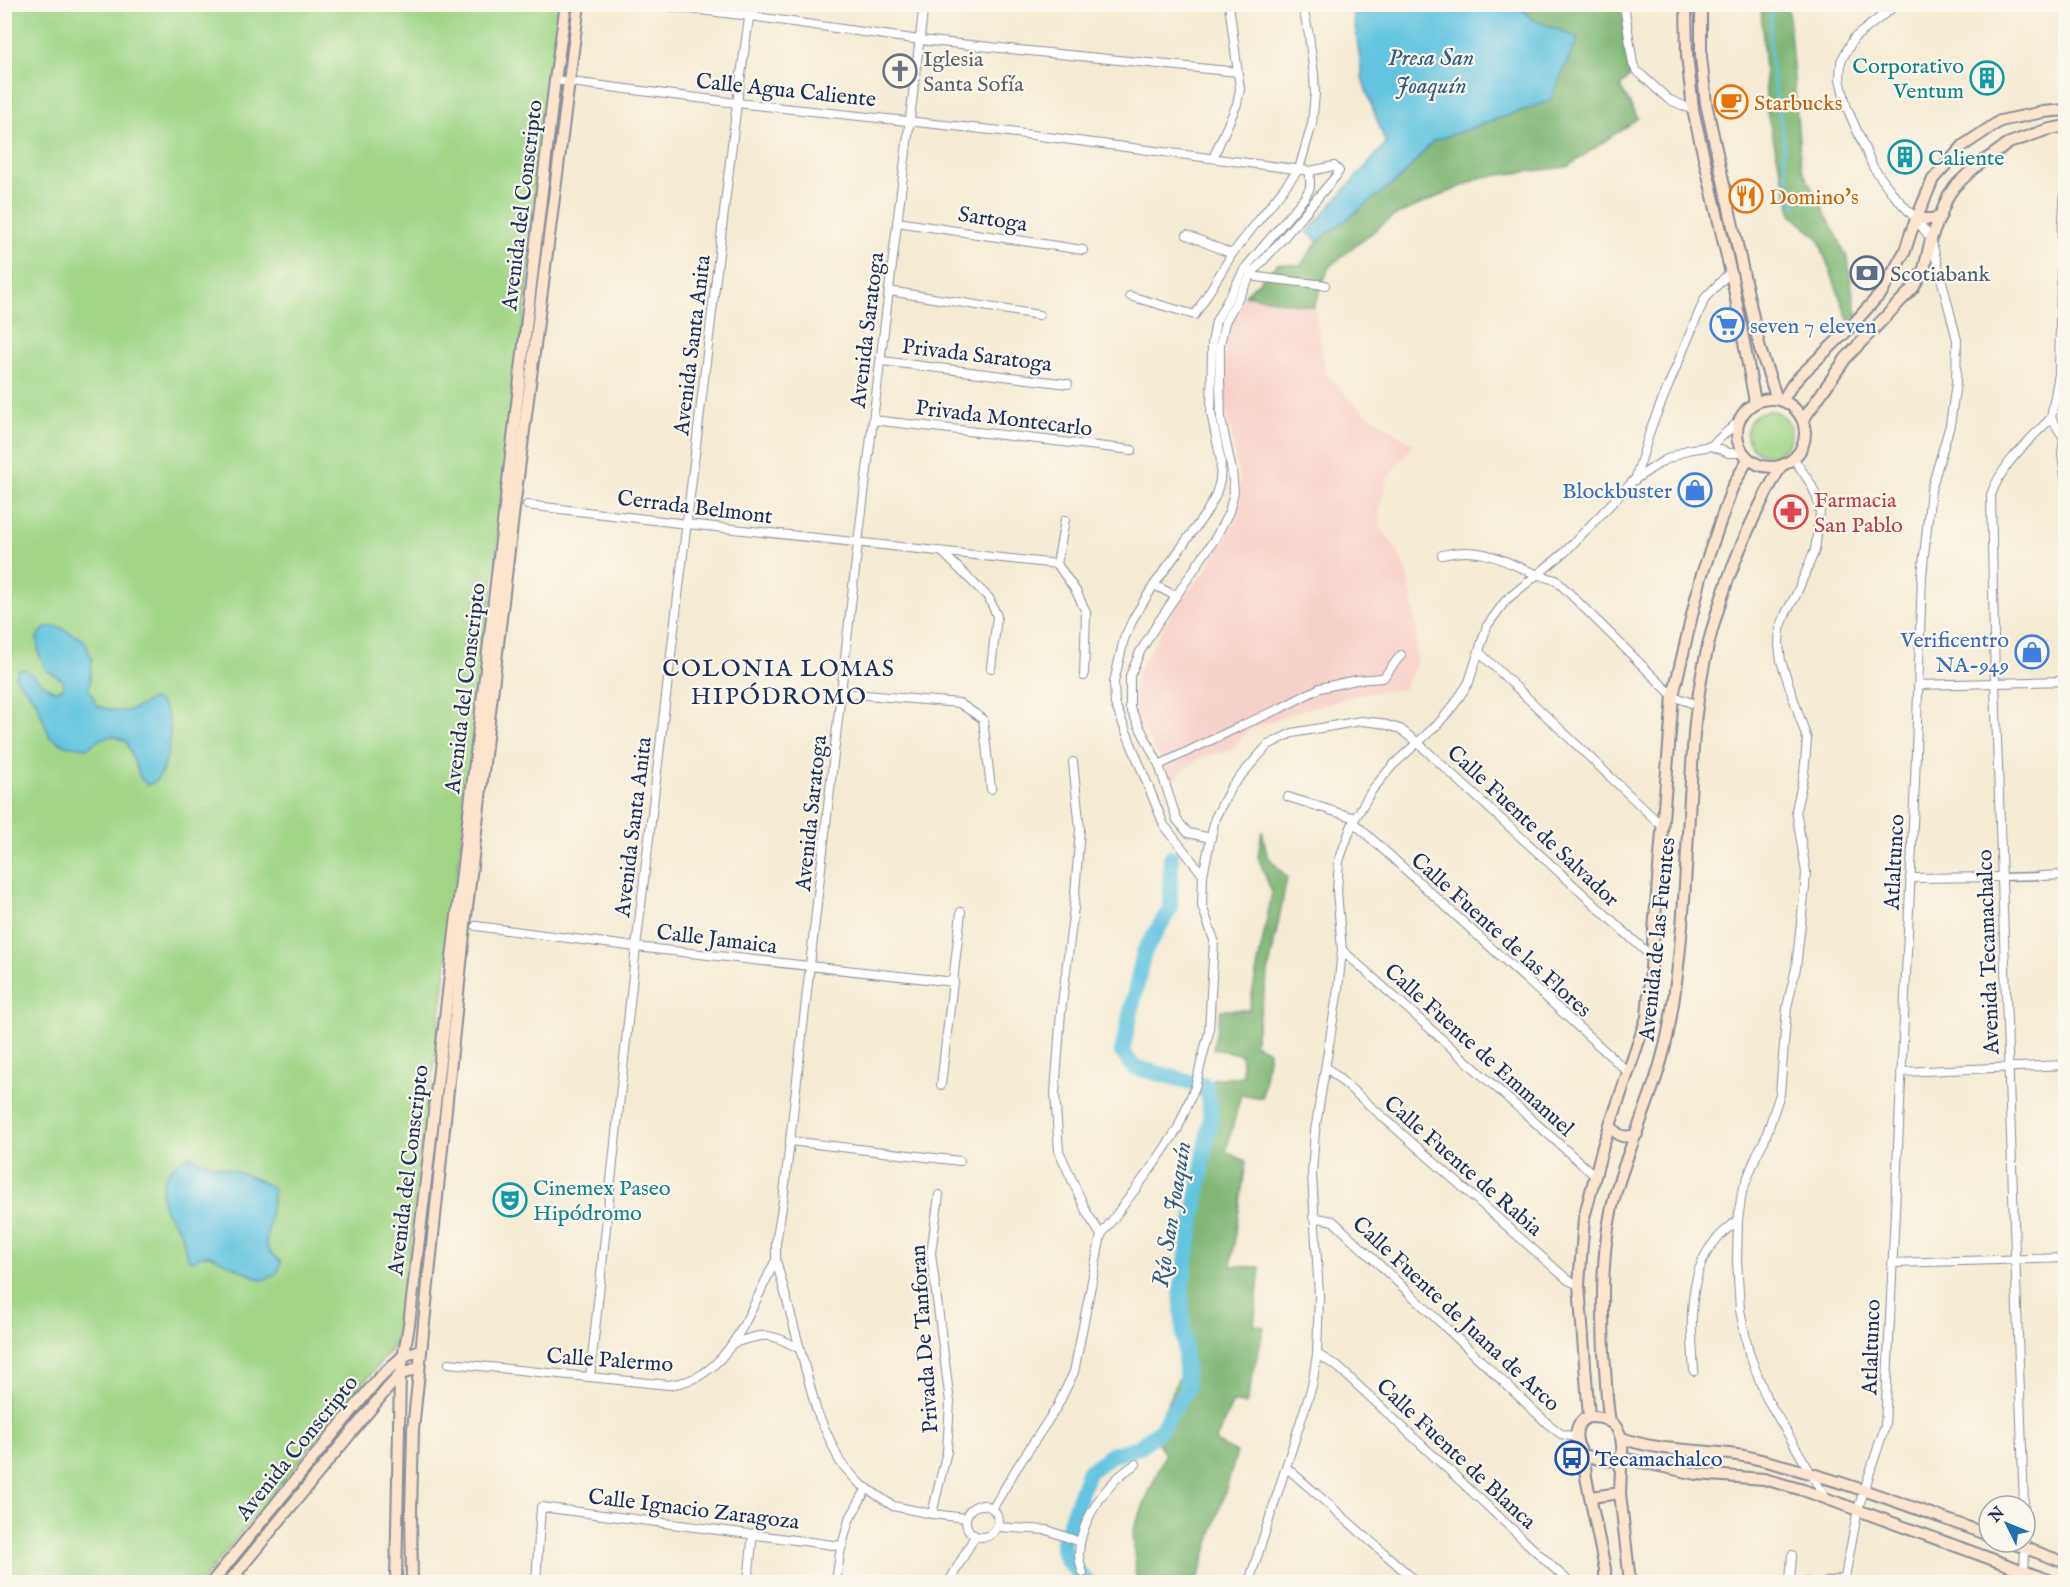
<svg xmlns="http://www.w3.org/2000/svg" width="2070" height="1587" viewBox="0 0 2070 1587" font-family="'IM FELL English',serif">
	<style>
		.built { fill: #f7d0c9 }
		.green { fill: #a1d687; stroke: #5e8272; stroke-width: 1.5 }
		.forest { fill: #80b774; stroke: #4e7369; stroke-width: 1.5 }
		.water { fill: #62c4e0; stroke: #3e7a9f; stroke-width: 1.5 }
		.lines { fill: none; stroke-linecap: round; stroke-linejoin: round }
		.stream { stroke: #62c4e0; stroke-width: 3 }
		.river { stroke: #62c4e0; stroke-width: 16 }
		.pedestrian-casing { stroke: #888d99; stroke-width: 9 }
		.minor-casing { stroke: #888d99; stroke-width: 10 }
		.secondary-casing { stroke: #888d99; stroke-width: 14 }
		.pedestrian { stroke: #fff; stroke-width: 6 }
		.minor { stroke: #fff; stroke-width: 8 }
		.secondary { stroke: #fce5cf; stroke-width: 10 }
		.labels { text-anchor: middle; stroke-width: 4.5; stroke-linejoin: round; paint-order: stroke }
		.worship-label { font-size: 22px; fill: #5b616d; stroke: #fbf7ec; text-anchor: start }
		.culture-label { font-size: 22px; fill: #0d838f; stroke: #fbf7ec; text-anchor: start }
		.street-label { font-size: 22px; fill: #1b2f5e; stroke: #fbf7ec }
		.food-label { font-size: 22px; fill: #c56008; stroke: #fbf7ec; text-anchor: start }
		.service-label { font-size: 22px; fill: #4e5e75; stroke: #fbf7ec; text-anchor: start }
		.shop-label { font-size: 22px; fill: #366cbe; stroke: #fbf7ec; text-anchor: end }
		.health-label { font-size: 22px; fill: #be3a42; stroke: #fbf7ec; text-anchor: start }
		.transit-label { font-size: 22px; fill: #164399; stroke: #fbf7ec; text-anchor: start }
		.water-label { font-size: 24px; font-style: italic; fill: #305c85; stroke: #fbf7ec }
		.neighbourhood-label { font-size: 24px; letter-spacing: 1.5px; fill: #1b2f5e; stroke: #fbf7ec }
	</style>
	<rect width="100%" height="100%" fill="#fbf7ec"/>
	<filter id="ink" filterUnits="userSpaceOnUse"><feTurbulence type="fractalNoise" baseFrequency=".0167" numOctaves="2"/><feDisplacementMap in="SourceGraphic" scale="12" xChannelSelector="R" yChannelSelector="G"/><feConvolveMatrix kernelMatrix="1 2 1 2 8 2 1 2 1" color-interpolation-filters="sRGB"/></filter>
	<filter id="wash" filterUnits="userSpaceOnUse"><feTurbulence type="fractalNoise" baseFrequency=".008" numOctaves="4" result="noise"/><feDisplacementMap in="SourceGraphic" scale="24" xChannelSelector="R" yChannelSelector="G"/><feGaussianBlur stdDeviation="1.35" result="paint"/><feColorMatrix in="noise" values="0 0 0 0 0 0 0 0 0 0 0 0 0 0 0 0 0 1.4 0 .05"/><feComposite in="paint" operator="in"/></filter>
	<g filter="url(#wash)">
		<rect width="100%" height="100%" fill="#f5ebd4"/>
		<!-- built -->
		<polygon class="built" points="1245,295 1314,307 1326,373 1360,409 1414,444 1387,479 1380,508 1381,528 1397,549 1407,572 1417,626 1416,666 1403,689 1363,694 1306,709 1249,729 1231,751 1199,758 1171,782 1163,759 1156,752 1134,711 1137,672 1175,608 1207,569 1235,521 1241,499 1239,477 1224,401 1224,367 1228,330"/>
		<!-- green -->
		<g class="green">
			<polygon points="5,5 560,5 500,525 419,1189 400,1317 393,1347 201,1582 5,1582"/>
			<circle cx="1769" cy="433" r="22"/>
		</g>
		<!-- forest -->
		<g class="forest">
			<polygon points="1520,5 1618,5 1624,21 1625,57 1631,75 1620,87 1638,118 1567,167 1483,177 1392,217 1329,267 1314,307 1245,295 1277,264 1301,265 1318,241 1403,176 1433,141 1471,127 1578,38 1531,19"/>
			<polygon points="1761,5 1788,5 1801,167 1838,238 1848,259 1853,296 1858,316 1849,322 1818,238 1792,215 1767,113"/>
			<polygon points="1262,831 1267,855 1287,878 1254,1044 1269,1051 1262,1098 1241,1094 1226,1152 1246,1161 1231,1266 1260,1267 1254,1325 1264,1327 1246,1405 1233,1402 1215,1442 1237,1453 1197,1582 1136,1582 1133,1531 1165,1454 1153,1435 1184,1366 1178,1289 1208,1147 1213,1079 1243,1076 1241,1054 1213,1049 1221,1010 1249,1010 1272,893 1258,857"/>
		</g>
		<!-- water -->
		<g class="water">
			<polygon points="1350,5 1520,5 1531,19 1578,38 1550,101 1433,141 1403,176 1318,241 1307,232 1386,144 1363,82 1354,17"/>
			<path d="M46,627H59L84,640L92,659L89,689L97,706C124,715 128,713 153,699C179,706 171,765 156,780C155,782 150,784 148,785L141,779L126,741L113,736L102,738L88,748L64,745L50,737L36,701L15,677L18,670L24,669L50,689L57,691L64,687L63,680L46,670L39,654L37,637Z"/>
			<path d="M188,1156C217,1169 249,1170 274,1190L266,1244L269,1251L281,1262C280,1274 272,1278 261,1280L210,1255L200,1256L193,1261L189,1260C184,1251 185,1242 181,1233C177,1225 169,1218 165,1210C155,1187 168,1166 188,1156Z"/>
		</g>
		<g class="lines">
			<!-- stream -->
			<path class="stream" d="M1773,4C1766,42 1773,84 1781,120C1784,135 1783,152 1785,167C1787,181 1792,194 1795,208"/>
			<!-- river -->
			<polyline class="river" points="1087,1582 1066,1559 1062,1544 1088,1472 1111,1455 1139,1447 1161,1429 1187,1389 1181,1290 1211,1116 1206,1086 1134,1067 1122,1052 1144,952 1170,909 1171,858"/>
		</g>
	</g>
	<g filter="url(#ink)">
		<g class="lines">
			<defs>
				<polyline id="pedestrian" points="2002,877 2041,876"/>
				<g id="minor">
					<polyline points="650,4 750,16 920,40 1238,72"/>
					<polyline points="924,4 858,543 790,1141 783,1201 776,1243 776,1260 817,1412 840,1462 859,1483 893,1506 932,1514 966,1518"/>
					<polyline points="1624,4 1633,64 1636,70 1668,99 1693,110"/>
					<polyline points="2061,4 2066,6"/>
					<polyline points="555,80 737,103 1001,131 1310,171 1334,166 1339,171 1336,176 1280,242 1252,273 1225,322 1220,345 1220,381 1221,419 1232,471 1234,492 1229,512 1216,537 1157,624 1140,652 1130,676 1130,708 1159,765 1177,820 1188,833 1211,838"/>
					<polyline points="1213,158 1237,104 1240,89 1229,4"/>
					<polyline points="897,222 1083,250"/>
					<polyline points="1187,235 1232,254"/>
					<polyline points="1249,270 1257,277 1325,285"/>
					<polyline points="889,291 1039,315"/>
					<polyline points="1130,296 1195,315 1232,254 1299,169 1312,124 1315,94 1314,75 1309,35 1302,4"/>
					<polyline points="882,361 1068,384"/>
					<polyline points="2051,418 2059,374 2062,233 2066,176"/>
					<polyline points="2051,418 2064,438 2062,454 2066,484"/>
					<polyline points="873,420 1132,450"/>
					<polyline points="1711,446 1729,453 1743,453"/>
					<polyline points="1794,459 1811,484 1817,498 1820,512 1815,550 1796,595 1786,613 1780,629 1779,645 1781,661 1807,739 1804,774 1796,810 1806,872 1805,887 1796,968 1787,1007 1780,1094 1765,1139 1757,1154 1742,1192 1738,1220 1737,1260 1740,1310 1749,1353 1766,1397 1825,1497"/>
					<polyline points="1635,480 1652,425 1705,298 1731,271"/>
					<polyline points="527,505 687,524 1057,564"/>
					<polyline points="942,552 989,598 997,616 991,668"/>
					<path d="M1442,555C1492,543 1511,570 1556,580L1673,696L1697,705"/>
					<polyline points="1057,564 1076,591 1086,612 1084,676"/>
					<polyline points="1057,564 1065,520"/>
					<polyline points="1154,585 1176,596"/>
					<polyline points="1479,652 1662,826"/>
					<polyline points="1919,685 2066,681"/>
					<polyline points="842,693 959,703 983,719 991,789"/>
					<polyline points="1073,762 1080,829 1074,907 1061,1012 1055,1093 1059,1151 1087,1213 1101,1235"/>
					<polyline points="1159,765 1245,724 1279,709 1320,688 1356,680 1383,678 1401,655"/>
					<polyline points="1288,797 1355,818"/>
					<polyline points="1353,822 1628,1072"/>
					<polyline points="1203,875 1164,825 1115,704 1114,682 1124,639 1134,617 1154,585 1206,513 1215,497 1220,481 1221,461 1211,413 1212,343 1216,321 1246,267 1305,197 1310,188 1310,171"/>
					<polyline points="2041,876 2066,875"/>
					<polyline points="1910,878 2002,877"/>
					<polyline points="476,926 636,947 954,982"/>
					<polyline points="1342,950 1594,1175"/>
					<polyline points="1326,1067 1568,1280 1579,1285"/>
					<polyline points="1901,1072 2066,1065"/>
					<polyline points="941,1085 961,912"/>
					<polyline points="790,1141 960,1161"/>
					<polyline points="1313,1217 1333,1221 1548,1424 1561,1434 1576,1437"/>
					<polyline points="1892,1263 2066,1258"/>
					<path d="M734,1343C767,1332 770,1333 800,1349"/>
					<polyline points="1317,1354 1338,1367 1569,1582"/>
					<path d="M449,1363L669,1385C682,1383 694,1380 704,1373C738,1351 757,1295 776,1260"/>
					<path d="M1694,1371C1691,1333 1687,1278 1711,1246C1719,1235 1728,1228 1738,1220"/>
					<polyline points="590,1377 636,947 737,103 751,4"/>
					<polyline points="1287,1468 1417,1582"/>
					<circle cx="982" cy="1521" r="16"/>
					<path d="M2024,1506L1995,683L1991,495C2002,463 2028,442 2051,418"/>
					<polyline points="993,1508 1016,1469 1057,1407 1074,1372 1101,1235 1152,1167 1177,1130 1195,1087 1209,1032 1212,976 1214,940 1202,906 1203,875 1215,818 1231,787 1268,745 1292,733 1361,721 1380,723 1400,729 1418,743 1653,958"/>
					<polyline points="932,1514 947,1451 950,1402 931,1253 939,1195"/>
					<polyline points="998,1527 1047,1530 1080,1542"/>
					<polyline points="1792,1555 1790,1582 1807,1582"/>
					<path d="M1083,1573C1081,1567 1079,1561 1079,1554C1080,1521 1107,1481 1136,1464"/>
					<polyline points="235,1576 251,1582"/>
					<polyline points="536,1582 541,1507 841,1546"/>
					<polyline points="748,1582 753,1533"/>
					<polyline points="836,1582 840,1553 849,1520 867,1488"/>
					<polyline points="949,1582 975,1536"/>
					<polyline points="1249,1582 1312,1386 1317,1354 1319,1296 1312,1174 1315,1131 1338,989 1342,950 1337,891 1339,861 1353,822 1372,790 1393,765 1438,724 1454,705 1469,682 1487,626 1506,600 1564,553 1634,480 1663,461 1687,450 1711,446 1739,421"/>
					<polyline points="1827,1582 1845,1578 1848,1581"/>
					<polyline points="1844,1582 1858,1509 1885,1426 1915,781 1922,575 1931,490 1950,425 1956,383 1957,340 1931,239 1916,219 1893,194 1873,167 1847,108 1840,79 1841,61 1854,38 1897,4"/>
					<polyline points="2024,1582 2025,1542"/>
				</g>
				<g id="secondary">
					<polyline points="1686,4 1687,55 1693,110 1732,278 1755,402"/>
					<polyline points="1701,4 1701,57 1706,103 1760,349 1777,399"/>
					<polyline points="1916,219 1933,219 1941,215"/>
					<circle cx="1771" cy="433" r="34"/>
					<polyline points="1783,400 1792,385 1802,374 1844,334 1882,292 1905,251 1911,232 1933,179 1964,145 2000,121 2043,112 2066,110"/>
					<polyline points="1803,420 1846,358 1913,288 1924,269 1931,239 1948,196 1955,186 1974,168 2009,143 2046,130 2066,126"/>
					<path d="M1610,1125C1618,1137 1625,1139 1637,1134"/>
					<polyline points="1589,1417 1579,1285 1584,1218 1603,1146 1647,1017 1673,696 1701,577 1732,488 1748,459"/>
					<path d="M1589,1417C1617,1416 1624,1434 1622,1458C1610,1464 1596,1458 1584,1455C1574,1443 1572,1423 1589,1417Z"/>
					<path d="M1610,1422C1606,1400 1606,1376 1604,1353C1602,1299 1601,1244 1616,1191C1633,1134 1660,1082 1670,1022C1684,943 1686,861 1691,781C1693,756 1693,732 1697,707C1707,623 1739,539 1781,466"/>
					<path d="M1622,1438C1664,1454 1710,1448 1753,1458C1834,1477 1911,1507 1989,1535"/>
					<polyline points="1584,1455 1586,1477 1605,1569 1605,1582"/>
					<polyline points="1622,1458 1697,1474 1764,1479 1803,1490 2054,1582"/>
					<polyline points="1619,1460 1621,1469 1620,1493 1630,1582"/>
					<polyline points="1591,1497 1620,1493"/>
					<polyline points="2009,1542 2066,1563"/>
					<polyline points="212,1582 378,1379 403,1356 421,1350"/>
					<polyline points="229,1582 387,1389 400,1375 419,1367"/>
					<polyline points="396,1582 400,1375 409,1325 555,80 566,4"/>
					<polyline points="412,1582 411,1511 413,1430 465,925 514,508 579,4"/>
				</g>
			</defs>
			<!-- pedestrian casing -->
			<use href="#pedestrian" class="pedestrian-casing"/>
			<!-- minor casing -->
			<use href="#minor" class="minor-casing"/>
			<!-- secondary casing -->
			<use href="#secondary" class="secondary-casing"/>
			<!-- pedestrian -->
			<use href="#pedestrian" class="pedestrian"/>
			<!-- minor -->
			<use href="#minor" class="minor"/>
			<!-- secondary -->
			<use href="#secondary" class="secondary"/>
		</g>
	</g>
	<!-- icons -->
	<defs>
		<symbol id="church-ring" viewBox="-11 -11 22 22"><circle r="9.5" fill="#fbf7ec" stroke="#6b7280" stroke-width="1.5"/><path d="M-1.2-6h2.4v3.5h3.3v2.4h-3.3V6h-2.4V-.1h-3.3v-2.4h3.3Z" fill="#6b7280"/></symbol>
		<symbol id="building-ring" viewBox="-11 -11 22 22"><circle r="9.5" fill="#fbf7ec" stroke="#0f9aa8" stroke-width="1.5"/><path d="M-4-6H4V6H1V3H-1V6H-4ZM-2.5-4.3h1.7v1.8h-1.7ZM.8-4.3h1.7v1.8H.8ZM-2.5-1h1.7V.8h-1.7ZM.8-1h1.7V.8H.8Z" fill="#0f9aa8"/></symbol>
		<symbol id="cafe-ring" viewBox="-11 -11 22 22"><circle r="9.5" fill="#fbf7ec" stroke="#e8710a" stroke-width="1.5"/><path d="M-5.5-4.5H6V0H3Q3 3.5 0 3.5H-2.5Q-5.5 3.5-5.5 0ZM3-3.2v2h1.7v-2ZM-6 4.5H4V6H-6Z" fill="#e8710a"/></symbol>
		<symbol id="restaurant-ring" viewBox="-11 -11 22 22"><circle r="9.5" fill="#fbf7ec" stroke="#e8710a" stroke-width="1.5"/><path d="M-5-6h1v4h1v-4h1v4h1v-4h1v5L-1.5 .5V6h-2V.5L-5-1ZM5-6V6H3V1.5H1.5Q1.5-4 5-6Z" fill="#e8710a"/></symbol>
		<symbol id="bank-ring" viewBox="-11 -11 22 22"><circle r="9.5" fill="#fbf7ec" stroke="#5c6f8a" stroke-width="1.5"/><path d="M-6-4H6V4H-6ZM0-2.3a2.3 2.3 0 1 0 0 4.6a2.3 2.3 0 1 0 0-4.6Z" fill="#5c6f8a"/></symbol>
		<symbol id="supermarket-ring" viewBox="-11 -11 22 22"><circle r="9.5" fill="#fbf7ec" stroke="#3f7fe0" stroke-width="1.5"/><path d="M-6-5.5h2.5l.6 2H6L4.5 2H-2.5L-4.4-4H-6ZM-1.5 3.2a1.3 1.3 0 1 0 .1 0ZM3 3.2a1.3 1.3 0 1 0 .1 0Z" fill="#3f7fe0"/></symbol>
		<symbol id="shop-ring" viewBox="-11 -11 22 22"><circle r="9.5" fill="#fbf7ec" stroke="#3f7fe0" stroke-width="1.5"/><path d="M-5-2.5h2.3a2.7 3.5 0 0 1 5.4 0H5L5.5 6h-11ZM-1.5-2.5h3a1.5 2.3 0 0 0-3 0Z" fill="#3f7fe0"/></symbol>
		<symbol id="pharmacy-ring" viewBox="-11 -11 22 22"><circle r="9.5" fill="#fbf7ec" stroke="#e0444e" stroke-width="1.5"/><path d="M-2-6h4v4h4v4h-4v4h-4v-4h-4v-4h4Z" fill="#e0444e"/></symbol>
		<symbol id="theatre-ring" viewBox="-11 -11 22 22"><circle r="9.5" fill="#fbf7ec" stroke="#0f9aa8" stroke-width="1.5"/><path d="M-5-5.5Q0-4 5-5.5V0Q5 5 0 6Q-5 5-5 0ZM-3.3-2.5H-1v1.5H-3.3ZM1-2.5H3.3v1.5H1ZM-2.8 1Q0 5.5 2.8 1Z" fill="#0f9aa8"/></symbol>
		<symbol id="bus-ring" viewBox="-11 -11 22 22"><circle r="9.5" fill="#fbf7ec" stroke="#1a4fb4" stroke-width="1.5"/><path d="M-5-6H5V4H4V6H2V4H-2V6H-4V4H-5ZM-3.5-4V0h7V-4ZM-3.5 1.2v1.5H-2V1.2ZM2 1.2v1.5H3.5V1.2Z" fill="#1a4fb4"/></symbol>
	</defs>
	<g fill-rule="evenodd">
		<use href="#church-ring" x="881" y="52" width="38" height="38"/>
		<use href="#building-ring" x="1968" y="59" width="38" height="38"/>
		<use href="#cafe-ring" x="1712" y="83" width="38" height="38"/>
		<use href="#building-ring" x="1886" y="138" width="38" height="38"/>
		<use href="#restaurant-ring" x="1727" y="177" width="38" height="38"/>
		<use href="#bank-ring" x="1848" y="254" width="38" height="38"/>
		<use href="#supermarket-ring" x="1708" y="306" width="38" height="38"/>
		<use href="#shop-ring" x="1676" y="471" width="38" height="38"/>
		<use href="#pharmacy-ring" x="1772" y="493" width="38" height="38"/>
		<use href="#shop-ring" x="2013" y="633" width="38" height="38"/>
		<use href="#theatre-ring" x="491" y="1181" width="38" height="38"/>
		<use href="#bus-ring" x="1553" y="1439" width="38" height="38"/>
	</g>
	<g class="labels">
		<!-- worship labels -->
		<g class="worship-label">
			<text x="923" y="66">Iglesia<tspan x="923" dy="25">Santa Sofía</tspan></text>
		</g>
		<!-- culture labels -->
		<g class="culture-label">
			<text x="1964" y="73" text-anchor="end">Corporativo<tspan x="1964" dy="25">Ventum</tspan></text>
			<text x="1928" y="165">Caliente</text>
			<text x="533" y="1195">Cinemex Paseo<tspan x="533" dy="25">Hipódromo</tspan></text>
		</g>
		<!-- street labels -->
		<g class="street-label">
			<text transform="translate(786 89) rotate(6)" y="8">Calle Agua Caliente</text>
			<text transform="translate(521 205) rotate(-83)" y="8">Avenida del Conscripto</text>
			<text transform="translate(993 218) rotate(9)" y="8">Sartoga</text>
			<text transform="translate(866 330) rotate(-83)" y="8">Avenida Saratoga</text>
			<text transform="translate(691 345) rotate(-83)" y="8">Avenida Santa Anita</text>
			<text transform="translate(977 354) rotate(7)" y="8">Privada Saratoga</text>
			<text transform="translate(1004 417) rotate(7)" y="8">Privada Montecarlo</text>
			<text transform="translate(695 506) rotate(7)" y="8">Cerrada Belmont</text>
			<text transform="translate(464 688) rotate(-83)" y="8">Avenida del Conscripto</text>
			<text transform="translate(810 813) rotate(-84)" y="8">Avenida Saratoga</text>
			<text transform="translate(1534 825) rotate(43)" y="8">Calle Fuente de Salvador</text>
			<text transform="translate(632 827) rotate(-83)" y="8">Avenida Santa Anita</text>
			<text transform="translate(1893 862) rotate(-87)" y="8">Atlaltunco</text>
			<text transform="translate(1502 934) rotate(42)" y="8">Calle Fuente de las Flores</text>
			<text transform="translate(717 938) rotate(7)" y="8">Calle Jamaica</text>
			<text transform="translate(1656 939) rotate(-84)" y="8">Avenida de las Fuentes</text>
			<text transform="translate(1987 952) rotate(-92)" y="8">Avenida Tecamachalco</text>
			<text transform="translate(1480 1049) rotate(42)" y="8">Calle Fuente de Emmanuel</text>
			<text transform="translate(1464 1165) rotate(41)" y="8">Calle Fuente de Rabia</text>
			<text transform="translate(407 1170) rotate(-83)" y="8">Avenida del Conscripto</text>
			<text transform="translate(1457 1313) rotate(43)" y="8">Calle Fuente de Juana de Arco</text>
			<text transform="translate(923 1339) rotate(-94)" y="8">Privada De Tanforan</text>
			<text transform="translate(1870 1347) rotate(-88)" y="8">Atlaltunco</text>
			<text transform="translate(610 1359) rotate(4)" y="8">Calle Palermo</text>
			<text transform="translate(296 1447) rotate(-51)" y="8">Avenida Conscripto</text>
			<text transform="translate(1457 1453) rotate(43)" y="8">Calle Fuente de Blanca</text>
			<text transform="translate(694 1508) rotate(7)" y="8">Calle Ignacio Zaragoza</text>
		</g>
		<!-- food labels -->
		<g class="food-label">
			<text x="1754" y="110">Starbucks</text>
			<text x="1769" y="204">Domino's</text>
		</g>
		<!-- service labels -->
		<g class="service-label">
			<text x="1890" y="281">Scotiabank</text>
		</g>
		<!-- shop labels -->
		<g class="shop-label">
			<text x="1750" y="333" text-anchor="start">seven 7 eleven</text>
			<text x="1672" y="498">Blockbuster</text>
			<text x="2009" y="647">Verificentro<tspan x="2009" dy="25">NA-949</tspan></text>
		</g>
		<!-- health labels -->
		<g class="health-label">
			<text x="1814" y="507">Farmacia<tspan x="1814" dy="25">San Pablo</tspan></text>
		</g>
		<!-- transit labels -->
		<g class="transit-label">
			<text x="1595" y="1466">Tecamachalco</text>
		</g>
		<!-- water labels -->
		<g class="water-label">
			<text x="1431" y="65">Presa San<tspan x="1431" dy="28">Joaquín</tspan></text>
			<text transform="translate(1171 1214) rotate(-81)" y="8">Río San Joaquín</text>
		</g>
		<!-- neighbourhood labels -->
		<g class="neighbourhood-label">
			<text x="779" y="676">COLONIA LOMAS<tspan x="779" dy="28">HIPÓDROMO</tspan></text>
		</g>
	</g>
	<!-- margin -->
	<rect width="2070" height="1587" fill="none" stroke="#fbf7ec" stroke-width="24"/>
	<!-- north arrow -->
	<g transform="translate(2007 1524) rotate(313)"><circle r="28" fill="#fbf7ec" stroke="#a1a7b3" stroke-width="1.5"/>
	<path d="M0-4.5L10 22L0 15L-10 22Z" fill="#1f6fb2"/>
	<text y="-9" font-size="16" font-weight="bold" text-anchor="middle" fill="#1b2f5e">N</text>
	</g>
</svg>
